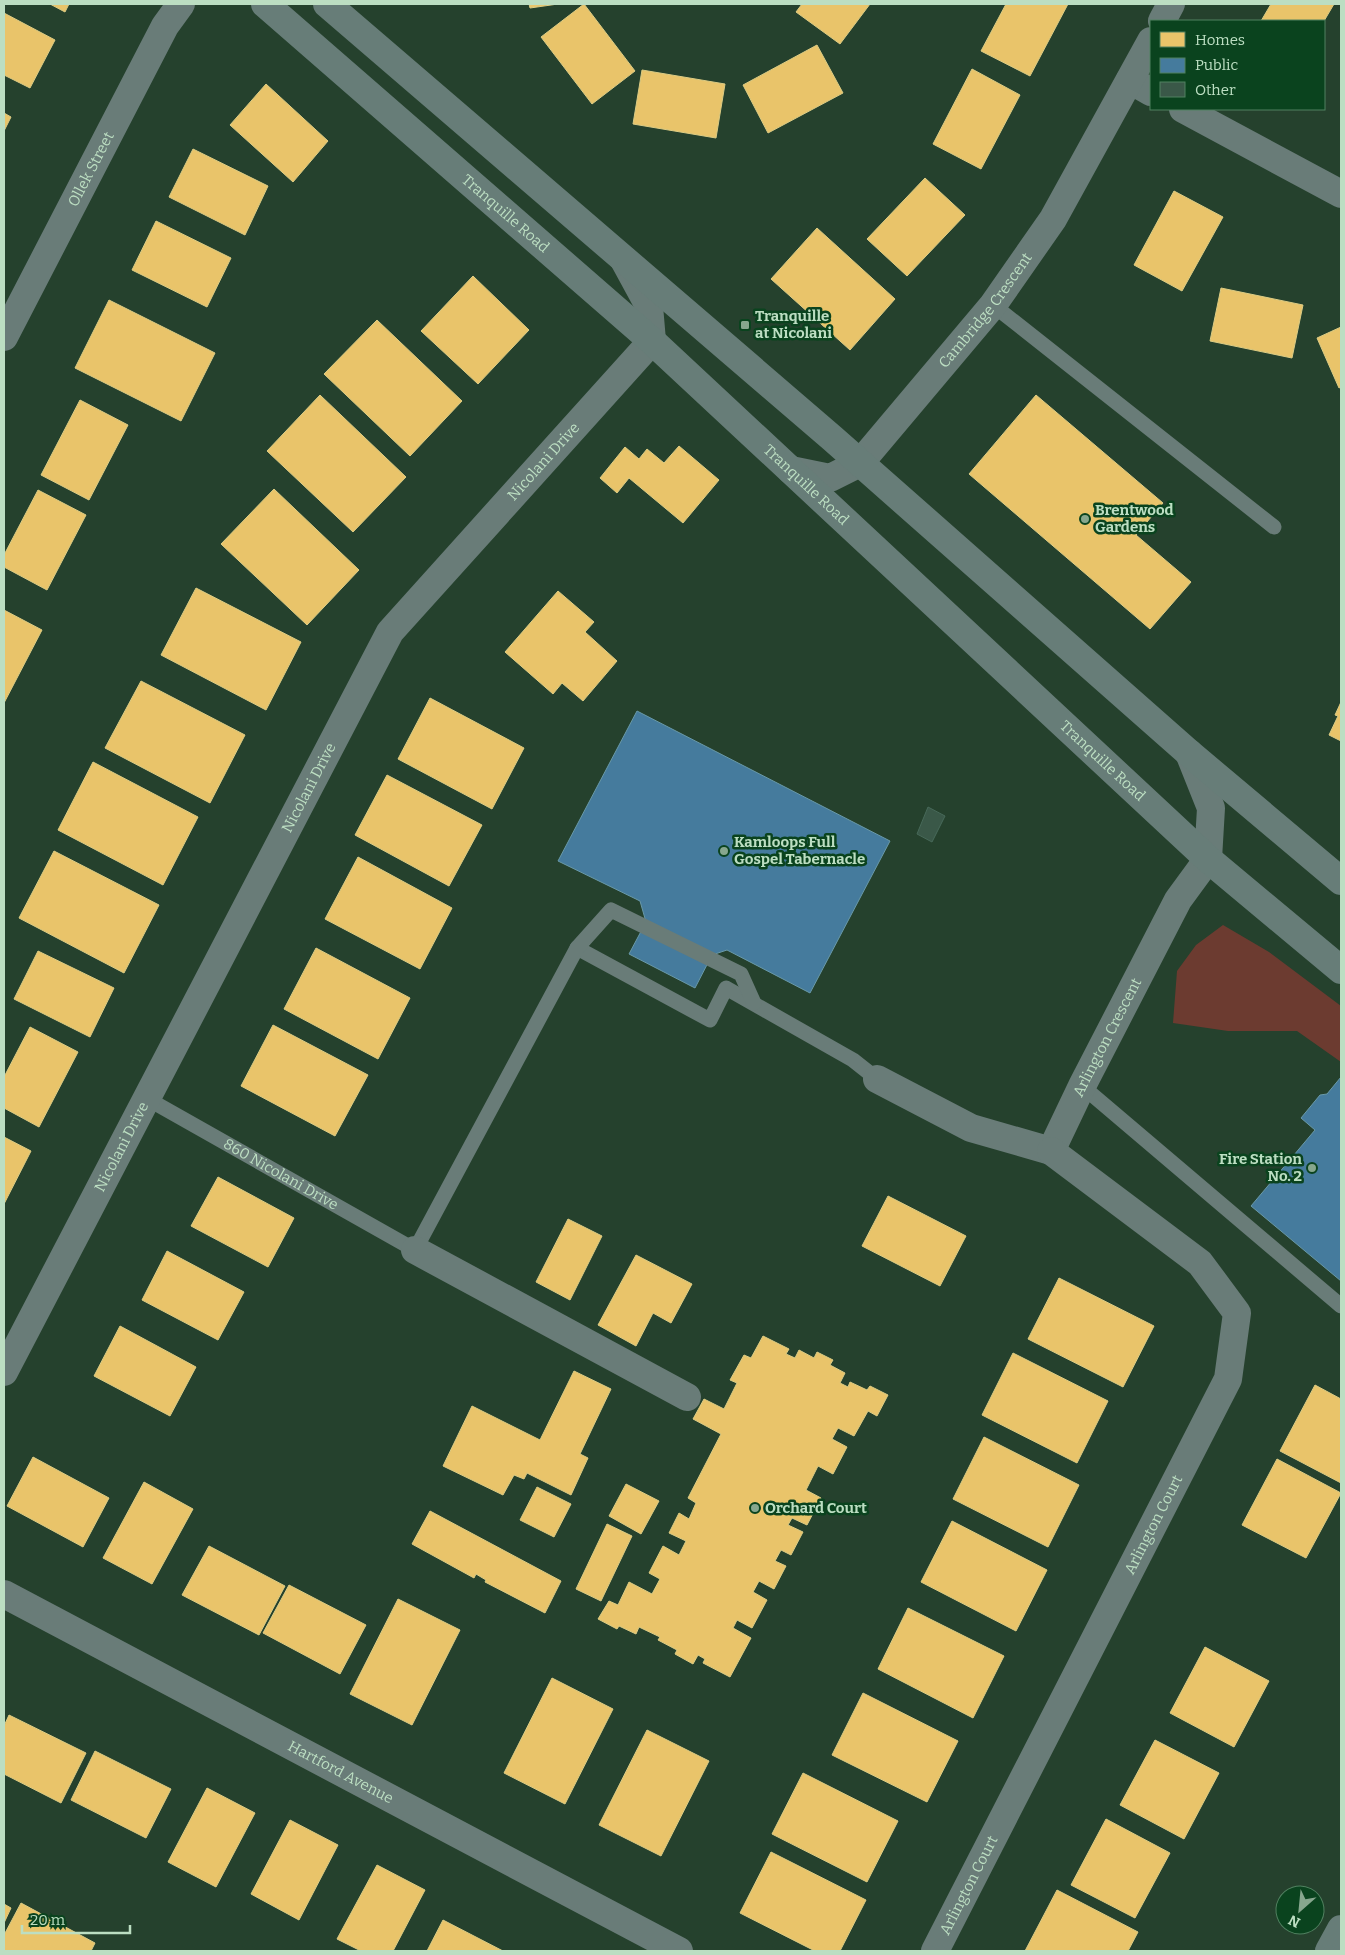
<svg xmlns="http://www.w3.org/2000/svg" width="1345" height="1955" viewBox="0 0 1345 1955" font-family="Bitter,serif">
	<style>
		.green { fill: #6c3b30 }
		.homes { fill: #e9c46a; stroke: #dccc84 }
		.public { fill: #457b9d; stroke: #6999a8 }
		.building { fill: #3a5848; stroke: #476959 }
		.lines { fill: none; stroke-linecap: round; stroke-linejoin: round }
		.service { stroke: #697c78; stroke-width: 15 }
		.minor { stroke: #697c78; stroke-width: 28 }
		.secondary { stroke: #677d78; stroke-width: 28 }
		.poi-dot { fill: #87a78e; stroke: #0a431e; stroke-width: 2 }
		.labels { text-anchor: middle; stroke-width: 5; stroke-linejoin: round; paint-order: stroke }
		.street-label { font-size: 15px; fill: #bcdec2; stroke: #0a431e }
		.poi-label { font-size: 15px; font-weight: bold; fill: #bcdec2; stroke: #0a431e; text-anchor: start }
	</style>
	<rect width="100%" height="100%" fill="#25412d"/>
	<!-- green -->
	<polygon class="green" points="1223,925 1269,952 1341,1006 1341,1062 1297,1031 1228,1031 1173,1023 1177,971 1196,945"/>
	<!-- homes -->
	<g class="homes">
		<polygon points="50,4 69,4 65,12"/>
		<polygon points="529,4 558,4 530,8"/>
		<polygon points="584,4 635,71 592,104 541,37"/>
		<polygon points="802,4 870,4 840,44 796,12"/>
		<polygon points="1006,4 1068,4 1030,76 981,51"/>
		<polygon points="1271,4 1334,4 1324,21 1261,21"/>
		<polygon points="4,13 55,40 30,88 4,75"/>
		<polygon points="817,45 843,93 768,133 743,85"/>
		<polygon points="972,69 1020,95 981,169 933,144"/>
		<polygon points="642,70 725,84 716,138 633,124"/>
		<polygon points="266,84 328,141 293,182 230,125"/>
		<polygon points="4,113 11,117 4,131"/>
		<polygon points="193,149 268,186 245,235 169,197"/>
		<polygon points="925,178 965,215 907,276 867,239"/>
		<polygon points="1174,191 1223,217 1182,291 1134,265"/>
		<polygon points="156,221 231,258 207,307 132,270"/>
		<polygon points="817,228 895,299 850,350 771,279"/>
		<polygon points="473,276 529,330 478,384 421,331"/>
		<polygon points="1221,288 1303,305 1292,358 1210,341"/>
		<polygon points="109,300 215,353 181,421 75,368"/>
		<polygon points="377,320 462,401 410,456 324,374"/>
		<polygon points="1341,327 1341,387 1339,388 1317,338"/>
		<polygon points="320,395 406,477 353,532 267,451"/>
		<polygon points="1036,395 1163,503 1136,535 1191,582 1150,629 969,474"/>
		<polygon points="80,400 128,425 89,500 41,475"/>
		<polygon points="679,446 719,480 683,523 629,478 617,493 600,478 625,447 639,459 647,449 664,463"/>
		<polygon points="274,489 359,570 307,625 221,544"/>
		<polygon points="38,490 86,515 47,590 4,567 4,555"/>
		<polygon points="196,588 301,642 266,710 161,655"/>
		<polygon points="558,591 594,622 585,632 617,661 583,701 562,683 553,694 505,652"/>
		<polygon points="4,610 42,630 4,703"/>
		<polygon points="141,681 245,735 210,803 105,748"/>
		<polygon points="430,698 524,748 492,809 398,759"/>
		<polygon points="1341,702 1341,741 1329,735 1338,716 1335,715"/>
		<polygon points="93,762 198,817 163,885 58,830"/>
		<polygon points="387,775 482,825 449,886 355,835"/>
		<polygon points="54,851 159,905 124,973 19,918"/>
		<polygon points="358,857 452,908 420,969 325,919"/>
		<polygon points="316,948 410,998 378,1059 284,1009"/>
		<polygon points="38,951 114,988 90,1037 14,999"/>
		<polygon points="273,1025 368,1075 335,1136 241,1086"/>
		<polygon points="30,1027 78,1052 39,1127 4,1108 4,1077"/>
		<polygon points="4,1137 31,1151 4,1204"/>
		<polygon points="218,1177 294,1218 268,1267 191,1226"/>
		<polygon points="888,1196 966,1236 940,1286 862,1246"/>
		<polygon points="568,1219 602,1236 570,1300 536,1282"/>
		<polygon points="167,1251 244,1292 218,1340 142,1300"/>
		<polygon points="636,1255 692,1284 671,1323 653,1313 636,1346 598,1325"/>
		<polygon points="1059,1278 1154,1326 1123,1387 1028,1339"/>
		<polygon points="120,1326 196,1367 170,1416 94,1376"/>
		<polygon points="763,1336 789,1349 786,1354 795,1358 799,1350 814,1358 817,1352 833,1360 830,1365 845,1373 840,1383 848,1387 850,1382 867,1390 870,1386 888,1395 877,1416 868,1411 854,1436 838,1428 832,1439 847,1447 833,1474 818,1466 806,1490 821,1498 807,1525 792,1518 788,1525 803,1532 791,1555 781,1550 775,1561 786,1566 774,1589 759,1581 753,1592 767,1600 752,1628 737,1620 733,1628 751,1638 730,1677 703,1663 705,1659 698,1655 693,1664 675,1654 677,1650 658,1640 660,1637 639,1627 636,1634 619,1626 617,1629 598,1619 609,1601 618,1605 629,1582 652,1594 660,1579 649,1573 663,1546 679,1555 686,1541 669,1533 679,1513 689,1519 696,1503 688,1498 721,1434 693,1419 704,1399 724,1409 737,1383 730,1380 744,1355 751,1358"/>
		<polygon points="1013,1353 1108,1401 1077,1463 982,1415"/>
		<polygon points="574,1371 611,1389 580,1454 588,1458 571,1495 527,1473 524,1479 514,1475 503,1495 443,1466 472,1406 540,1440"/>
		<polygon points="1315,1385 1341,1399 1341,1483 1280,1451"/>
		<polygon points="984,1437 1079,1485 1048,1547 953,1499"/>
		<polygon points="33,1457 109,1498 83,1547 7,1506"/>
		<polygon points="1277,1459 1341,1493 1306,1558 1242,1525"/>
		<polygon points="144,1482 193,1509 152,1584 103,1558"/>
		<polygon points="626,1484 659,1501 641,1534 609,1516"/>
		<polygon points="537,1487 571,1504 554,1537 520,1520"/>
		<polygon points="430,1511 561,1581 545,1613 485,1582 486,1580 476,1574 474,1578 412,1544"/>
		<polygon points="952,1521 1047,1570 1016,1631 921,1582"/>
		<polygon points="607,1524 632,1536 601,1601 576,1589"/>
		<polygon points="209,1546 285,1586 259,1635 182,1595"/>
		<polygon points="289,1585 366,1625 340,1674 263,1633"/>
		<polygon points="398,1599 460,1630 412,1725 350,1694"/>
		<polygon points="908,1608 1004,1656 973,1718 878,1669"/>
		<polygon points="1205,1647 1269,1681 1234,1747 1170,1713"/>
		<polygon points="552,1678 613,1709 565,1804 504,1773"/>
		<polygon points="863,1693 958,1741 927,1802 832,1755"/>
		<polygon points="9,1715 86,1753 61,1803 4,1774 4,1726"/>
		<polygon points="647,1730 709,1761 661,1856 599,1825"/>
		<polygon points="1155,1740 1219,1773 1184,1839 1120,1805"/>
		<polygon points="95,1751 171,1789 146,1838 71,1800"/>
		<polygon points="803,1773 898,1821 867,1882 772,1834"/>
		<polygon points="207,1788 255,1813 216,1887 168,1862"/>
		<polygon points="1106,1819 1170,1853 1135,1918 1071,1885"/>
		<polygon points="290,1820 338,1845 299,1920 251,1894"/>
		<polygon points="771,1852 866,1900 840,1951 815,1951 740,1913"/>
		<polygon points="377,1865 425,1890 393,1951 361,1951 337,1939"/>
		<polygon points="1057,1890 1138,1932 1128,1951 1025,1951"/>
		<polygon points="21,1903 95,1943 91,1951 4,1951 4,1935"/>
		<polygon points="4,1904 11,1908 4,1923"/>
		<polygon points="443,1920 503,1951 427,1951"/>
	</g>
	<!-- public -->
	<g class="public">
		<polygon points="637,711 890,841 810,993 727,950 712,955 695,988 629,954 646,922 640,901 558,861"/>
		<polygon points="1341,1077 1341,1281 1251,1206 1315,1130 1301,1118 1320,1095 1327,1094"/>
	</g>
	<!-- building -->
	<polygon class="building" points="928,807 945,816 932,842 917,834"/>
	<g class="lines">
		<!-- service -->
		<g class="service">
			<polyline points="993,305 1274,527"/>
			<polyline points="577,948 710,1020 726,988 853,1060 877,1079"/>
			<polyline points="1082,1086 1341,1306"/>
			<path id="s1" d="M146,1098L415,1250L577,948L611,910L741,974L754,1003"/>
		</g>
		<!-- minor -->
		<g class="minor">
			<polyline points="1162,21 1171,4"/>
			<polyline points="1130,80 1151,92"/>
			<polyline points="1183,109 1341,194"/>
			<path id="s2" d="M4,337L165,26L181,4"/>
			<path id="s3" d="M791,470L830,478L860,463L993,305L1053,219L1151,41"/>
			<path id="s4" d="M877,1079L971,1128L1051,1151L1082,1086L1178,900L1208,859L1211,808L1189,753"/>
			<polyline points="415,1250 687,1397"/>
			<path id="s5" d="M4,1372L390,632L652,341L649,306L624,260"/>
			<path id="s6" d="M4,1594L679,1951"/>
			<path id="s7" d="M935,1951L1228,1379L1237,1313L1200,1263L1051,1151"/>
		</g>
		<!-- secondary -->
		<g class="secondary">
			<path id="s8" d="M265,4L652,341L1208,859L1341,970"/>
			<polyline points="327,4 832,438 1189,753 1341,881"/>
			<polyline points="1329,1951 1341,1929"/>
		</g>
	</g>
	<!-- markers -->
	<g class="poi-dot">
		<rect x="740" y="320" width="10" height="10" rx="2.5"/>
		<circle cx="1085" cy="519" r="5"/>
		<circle cx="724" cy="851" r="5"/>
		<circle cx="1312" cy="1168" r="5"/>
		<circle cx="755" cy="1508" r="5"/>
	</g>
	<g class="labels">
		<!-- street labels -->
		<g class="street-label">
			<text dy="5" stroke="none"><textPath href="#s2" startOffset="189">Ollek Street</textPath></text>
			<text dy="5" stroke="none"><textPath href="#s8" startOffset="319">Tranquille Road</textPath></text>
			<text dy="5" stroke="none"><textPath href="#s3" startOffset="271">Cambridge Crescent</textPath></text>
			<text dy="5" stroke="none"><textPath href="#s5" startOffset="1064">Nicolani Drive</textPath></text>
			<text dy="5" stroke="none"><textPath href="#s8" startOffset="724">Tranquille Road</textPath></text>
			<text dy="5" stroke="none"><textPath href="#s8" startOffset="1129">Tranquille Road</textPath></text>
			<text dy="5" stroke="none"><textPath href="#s5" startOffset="659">Nicolani Drive</textPath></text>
			<text dy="5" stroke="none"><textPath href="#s4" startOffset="316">Arlington Crescent</textPath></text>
			<text dy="5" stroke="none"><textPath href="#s5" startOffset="254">Nicolani Drive</textPath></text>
			<text dy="5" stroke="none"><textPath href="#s1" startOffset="155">860 Nicolani Drive</textPath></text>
			<text dy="5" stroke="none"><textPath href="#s7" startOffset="479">Arlington Court</textPath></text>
			<text dy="5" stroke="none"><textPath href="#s6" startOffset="381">Hartford Avenue</textPath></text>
			<text dy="5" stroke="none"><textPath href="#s7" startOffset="74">Arlington Court</textPath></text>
		</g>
		<!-- poi labels -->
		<g class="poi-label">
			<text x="755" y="321">Tranquille<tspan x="755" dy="17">at Nicolani</tspan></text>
			<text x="1095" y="515">Brentwood<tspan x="1095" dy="17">Gardens</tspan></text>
			<text x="734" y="847">Kamloops Full<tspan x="734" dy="17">Gospel Tabernacle</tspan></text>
			<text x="1302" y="1164" text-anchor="end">Fire Station<tspan x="1302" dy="17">No. 2</tspan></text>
			<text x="765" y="1513">Orchard Court</text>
		</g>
	</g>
	<!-- border -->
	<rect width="1345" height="1955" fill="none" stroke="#bcdec2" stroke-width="10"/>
	<!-- legend -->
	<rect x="1150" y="20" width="175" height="90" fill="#0a431e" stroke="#518160"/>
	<rect x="1160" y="32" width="25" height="15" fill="#e9c46a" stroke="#518160"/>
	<text x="1195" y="45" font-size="15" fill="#bcdec2">Homes</text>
	<rect x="1160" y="58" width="25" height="15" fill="#457b9d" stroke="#518160"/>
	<text x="1195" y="70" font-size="15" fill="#bcdec2">Public</text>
	<rect x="1160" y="82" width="25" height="15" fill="#3a5848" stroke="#518160"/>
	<text x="1195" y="95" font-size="15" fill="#bcdec2">Other</text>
	<!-- north arrow -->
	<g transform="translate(1300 1910) rotate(207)"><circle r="24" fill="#0a431e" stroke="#518160"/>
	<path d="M0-4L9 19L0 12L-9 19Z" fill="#87a78e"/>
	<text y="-8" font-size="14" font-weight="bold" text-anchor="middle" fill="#bcdec2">N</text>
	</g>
	<!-- scale -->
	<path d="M22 1925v8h108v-8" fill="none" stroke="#bcdec2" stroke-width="2.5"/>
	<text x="30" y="1925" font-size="15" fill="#bcdec2" stroke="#0a431e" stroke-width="4" paint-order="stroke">20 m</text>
</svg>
